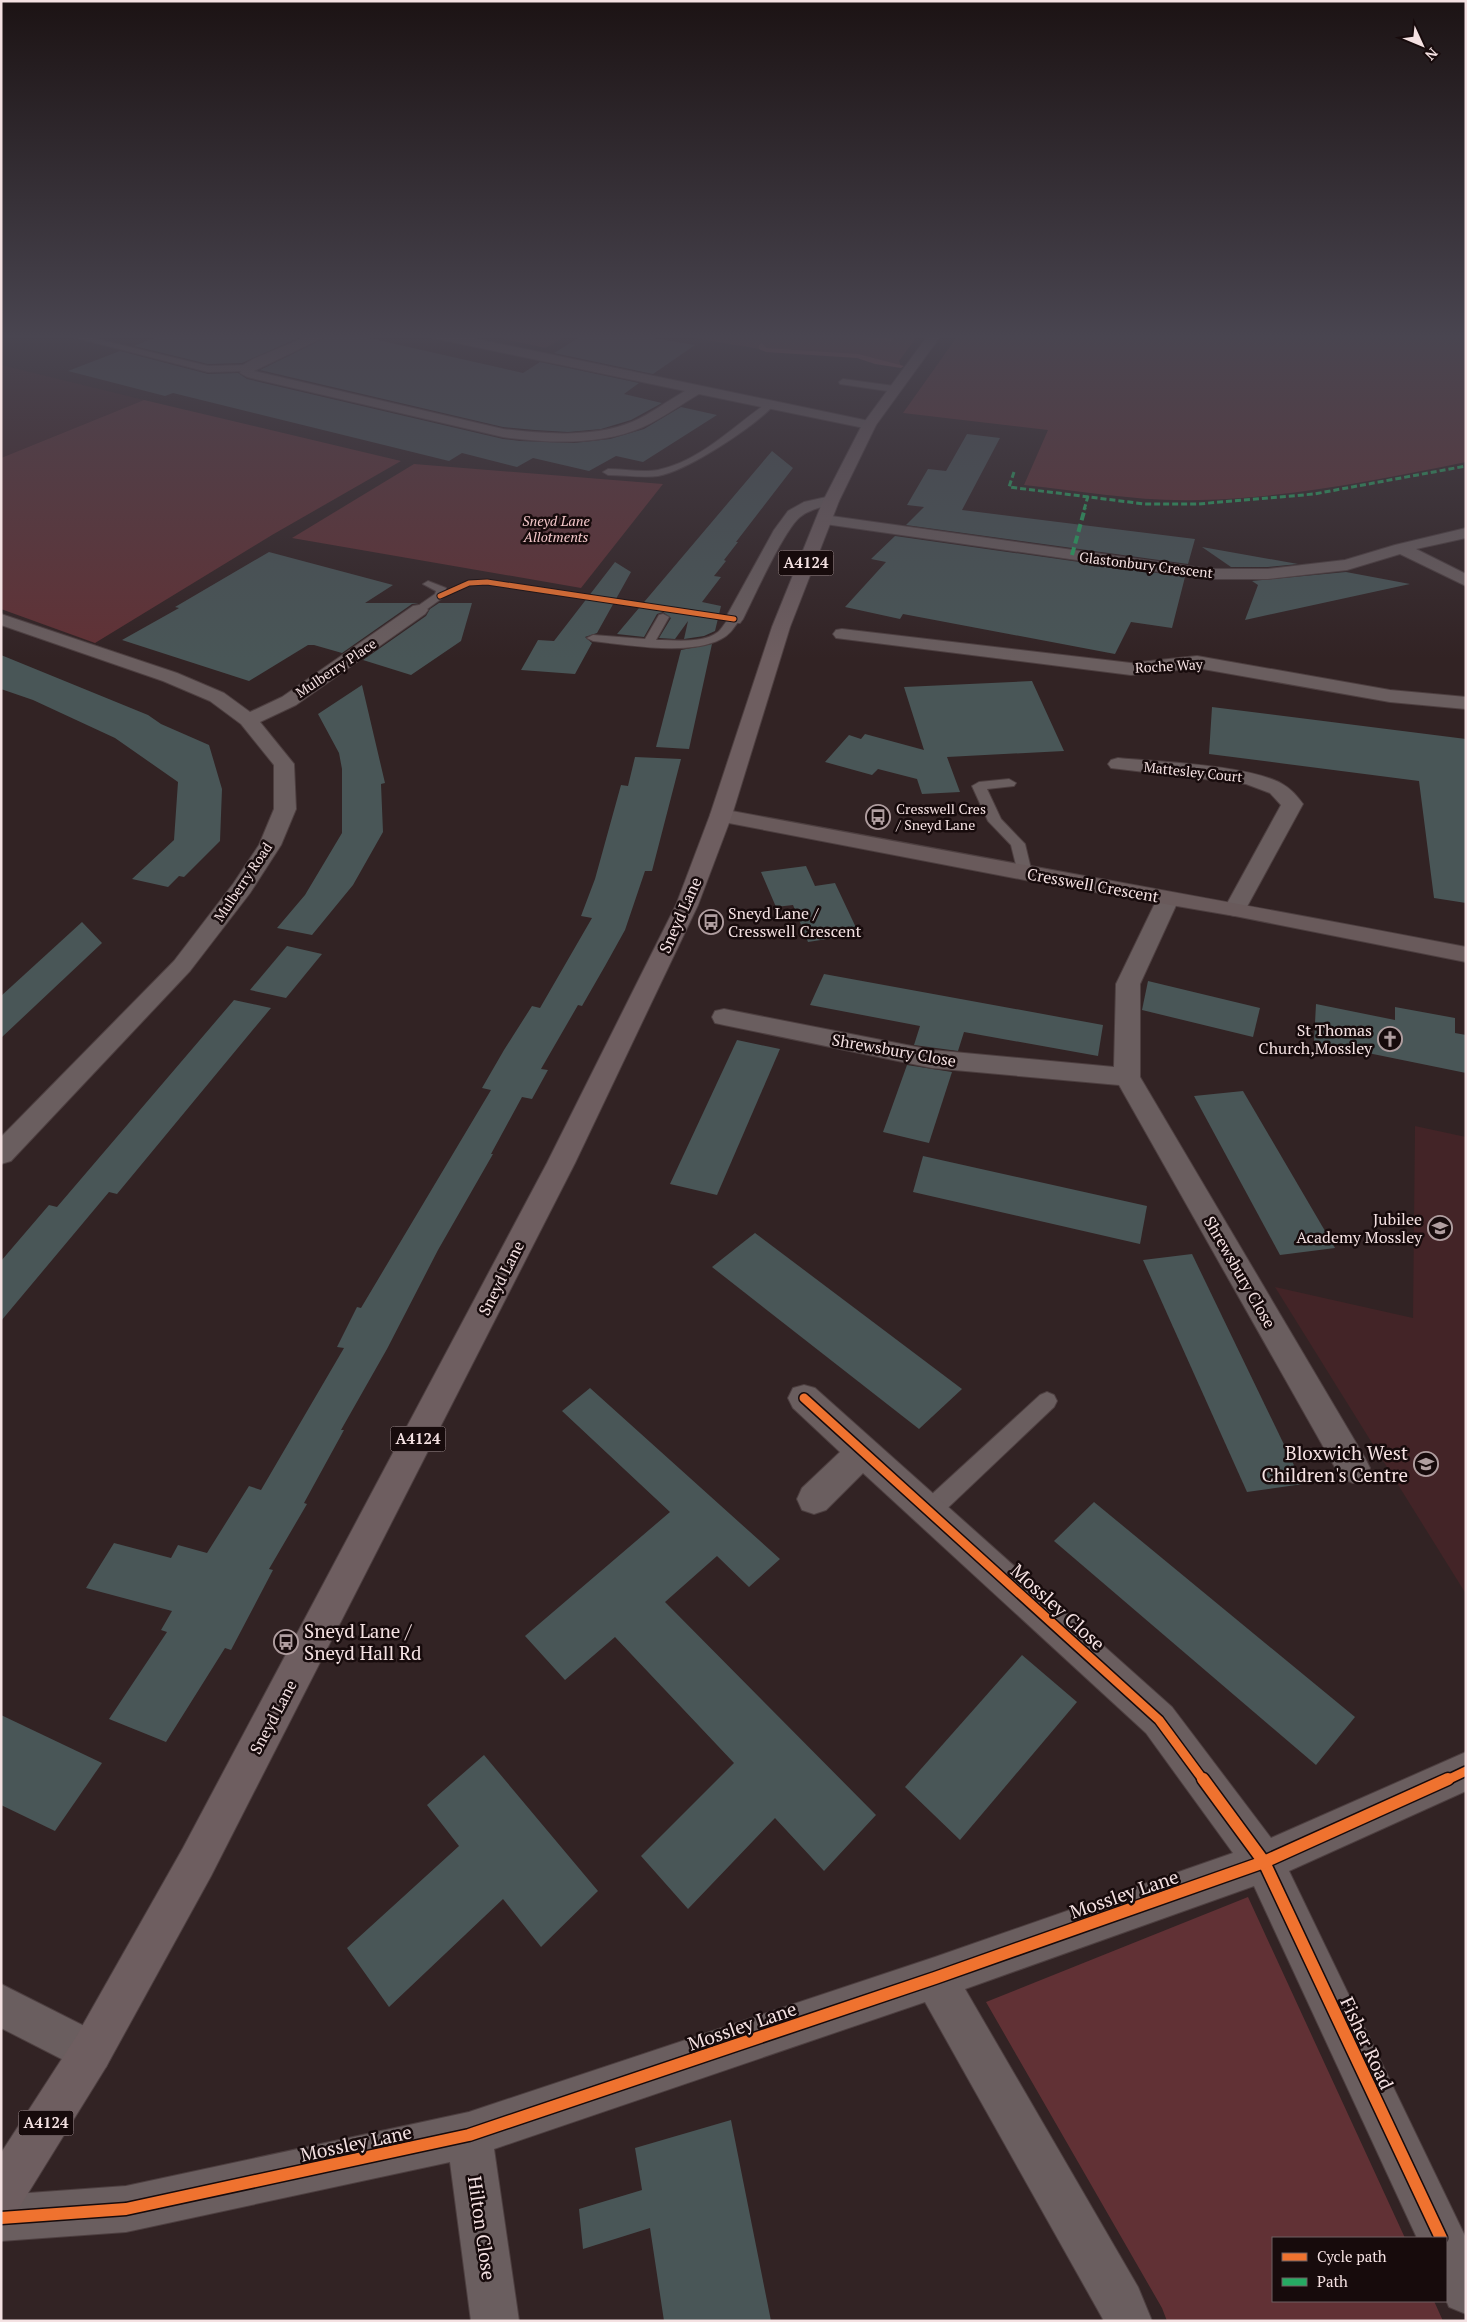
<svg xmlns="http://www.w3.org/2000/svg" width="1467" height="2322" viewBox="0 0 1467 2322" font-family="'PT Serif',serif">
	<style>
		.built { fill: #432427 }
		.green { fill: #613135 }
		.water { fill: #8a494f }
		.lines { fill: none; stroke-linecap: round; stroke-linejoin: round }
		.stream { fill: #8a494f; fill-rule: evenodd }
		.building { fill: #495657 }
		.lane-casing { stroke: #4d3f40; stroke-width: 2 }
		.street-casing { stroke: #4d3f40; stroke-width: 2 }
		.secondary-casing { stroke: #4d3f40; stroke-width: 2 }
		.primary-casing { stroke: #4d3f40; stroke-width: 2 }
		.lane { fill: #6a5e5f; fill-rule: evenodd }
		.street { fill: #6a5e5f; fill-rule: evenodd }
		.secondary { fill: #695a5b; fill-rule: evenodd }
		.primary { fill: #6e5e60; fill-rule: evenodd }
		.quiet-far1 { stroke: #26ab63; stroke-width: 3; stroke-dasharray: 6 3; stroke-linecap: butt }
		.quiet { stroke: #26ab63; stroke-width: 4; stroke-dasharray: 8 4; stroke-linecap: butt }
		.cycleway-far2-casing { stroke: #170b0c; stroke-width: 7 }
		.cycleway-far1-casing { stroke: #170b0c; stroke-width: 12 }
		.cycleway-casing { stroke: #170b0c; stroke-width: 15 }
		.cycleway-far2 { stroke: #ef722f; stroke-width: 5 }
		.cycleway-far1 { stroke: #ef722f; stroke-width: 9 }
		.cycleway { stroke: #ef722f; stroke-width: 12 }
		.labels { text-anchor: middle; stroke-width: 5; stroke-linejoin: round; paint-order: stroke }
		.far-park-label { font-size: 14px; font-style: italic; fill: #f4c8ca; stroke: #170b0c }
		.far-street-label { font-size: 14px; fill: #f4e1e2; stroke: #170b0c }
		.far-poi-label { font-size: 14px; fill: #f4e1e2; stroke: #170b0c; text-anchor: start }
		.shield { fill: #170b0c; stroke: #b2a1a2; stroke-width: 1 }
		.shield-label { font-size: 15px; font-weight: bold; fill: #f4e1e2 }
		.street-label { font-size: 16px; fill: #f4e1e2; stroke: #170b0c }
		.poi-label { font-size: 16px; fill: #f4e1e2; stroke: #170b0c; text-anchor: end }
		.near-poi-label { font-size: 19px; fill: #f4e1e2; stroke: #170b0c; text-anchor: end }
		.near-street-label { font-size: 19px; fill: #f4e1e2; stroke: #170b0c }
	</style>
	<rect width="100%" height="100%" fill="#322324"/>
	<!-- built -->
	<g class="built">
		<polygon points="1,365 144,400 1,458"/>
		<polygon points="1415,1126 1466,1137 1466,1594 1275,1287 1413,1318"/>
	</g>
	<!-- green -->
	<g class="green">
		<polygon points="480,334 568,334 546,348"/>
		<polygon points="670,334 919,334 899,361 901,366 875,362 858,356 766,350"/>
		<path d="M959,334H1466V462C1378,480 1289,498 1199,500C1141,502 1082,491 1024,485L1048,430L903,413Z"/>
		<polygon points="144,400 401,461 272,535 95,643 1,609 1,458"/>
		<polygon points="414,464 663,484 581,588 292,538"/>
		<polygon points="1248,1897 1405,2238 1273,2238 1273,2301 1434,2301 1443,2321 1167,2321 1162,2308 986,2002"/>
	</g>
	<!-- water -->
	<path class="water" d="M778,334H900L891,341C853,337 816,338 778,334Z"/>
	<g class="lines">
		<!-- stream -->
		<polygon class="stream" points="762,343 766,348 858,354 904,366 901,368 875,364 857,358 766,352 759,349 759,345"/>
	</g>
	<!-- building -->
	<g class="building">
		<polygon points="164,334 307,334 242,363 208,364 134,346"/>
		<polygon points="333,334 351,334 523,373 540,362 639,383 624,394 662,403 631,420 601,429 568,432 535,430 503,427 260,370"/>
		<polygon points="585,334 629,334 695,345 653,374 554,353"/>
		<polygon points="120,351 208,374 238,373 247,379 503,439 520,441 574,443 610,439 644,429 681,407 717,415 643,462 616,456 589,471 533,458 517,467 462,453 449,461 173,393 165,396 68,371"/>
		<polygon points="967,434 1000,438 962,510 1195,539 1188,564 906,525 924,507 907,505 928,469 946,471"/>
		<polygon points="772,451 793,468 736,542 738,542 724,560 726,561 714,576 721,577 702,602 721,606 715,631 704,636 684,639 688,621 675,639 659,638 671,618 663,612 657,614 644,637 617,634"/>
		<polygon points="895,536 1185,577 1172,628 1131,622 1115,654 903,614 900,619 845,607 886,562 871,559"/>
		<polygon points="1202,547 1298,564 1268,567 1231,567"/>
		<polygon points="269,552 393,585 365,603 419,603 412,604 342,653 314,645 308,645 249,681 122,640 179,608 175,607"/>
		<polygon points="615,562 631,572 597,633 585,637 592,643 575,674 521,670 538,640 554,641"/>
		<polygon points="1346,572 1410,584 1245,620 1258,585 1252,581"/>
		<polygon points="439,603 472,603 461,641 411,675 363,660 426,616 430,609"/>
		<polygon points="712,644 689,749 656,747 681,650"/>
		<polygon points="1,655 148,715 161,724 209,745 222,789 220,841 184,877 179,876 168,887 132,879 174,840 178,782 115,738 33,700 1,689"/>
		<polygon points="1032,681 1064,751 947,757 960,792 922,794 917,779 878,769 872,775 825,762 849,735 861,739 865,734 924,750 904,687"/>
		<polygon points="362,685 385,783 381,784 383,832 353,885 312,935 277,928 305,895 342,833 342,769 339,753 318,714"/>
		<polygon points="1212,707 1466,739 1466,903 1434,898 1419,781 1209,754"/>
		<polygon points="635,757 681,759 652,871 645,871 625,930 605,966 582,1006 578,1005 541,1069 548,1070 532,1099 522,1097 491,1154 493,1154 438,1250 387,1349 341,1430 344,1430 304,1503 307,1504 269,1569 273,1570 231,1650 225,1648 166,1742 109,1719 167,1632 161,1630 172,1611 86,1588 114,1543 171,1558 178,1545 207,1553 249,1486 261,1490 344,1348 337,1347 357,1307 361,1308 491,1090 482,1088 504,1050 532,1006 540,1008 592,918 581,916 595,879 621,785 628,786"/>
		<polygon points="806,866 815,886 835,883 859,934 808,942 793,905 776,907 761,872"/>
		<polygon points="82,922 102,943 1,1038 1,996"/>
		<polygon points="287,946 322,954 286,998 250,990"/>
		<polygon points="824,974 1103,1025 1098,1056 964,1032 958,1051 914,1045 920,1026 810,1005"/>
		<polygon points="1148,981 1260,1008 1253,1037 1142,1010"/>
		<polygon points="234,1000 271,1008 117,1194 109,1192 1,1321 1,1261 49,1205 57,1207"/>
		<polygon points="1316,1004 1395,1020 1395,1007 1455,1018 1455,1033 1466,1035 1466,1073 1314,1042"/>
		<polygon points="737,1040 780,1049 717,1195 670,1184"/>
		<polygon points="907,1065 952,1072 929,1143 883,1132"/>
		<polygon points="1243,1091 1335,1248 1280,1255 1194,1096"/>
		<polygon points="923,1156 1147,1206 1140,1244 913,1192"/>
		<polygon points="755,1233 962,1389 919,1429 712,1267"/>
		<polygon points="1192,1254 1303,1484 1247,1492 1143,1260"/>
		<polygon points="590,1388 780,1559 749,1587 717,1556 665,1602 876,1815 824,1871 775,1818 688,1909 641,1856 734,1763 615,1637 565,1680 525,1636 670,1512 562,1411"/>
		<polygon points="1094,1502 1355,1717 1316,1765 1054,1541"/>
		<polygon points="1022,1655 1077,1702 960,1840 905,1787"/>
		<polygon points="1,1715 102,1763 55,1831 1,1805"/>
		<polygon points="484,1755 598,1891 541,1947 503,1899 389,2007 347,1948 459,1846 427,1805"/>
		<polygon points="731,2120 771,2321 664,2321 650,2228 583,2249 579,2209 642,2190 635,2148"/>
	</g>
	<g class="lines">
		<defs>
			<g id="lane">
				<polygon points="61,334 76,334 208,366 248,365 252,368 248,371 208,372"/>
				<polygon points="843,379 894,386 898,389 894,392 840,384 839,382"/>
				<path d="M767,403L774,405C754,427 687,471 658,476C642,478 624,475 608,475L603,472L608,469C624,469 642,473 658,470C699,462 734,426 767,403Z"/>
				<polygon points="428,581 446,588 445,596 423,612 415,612 415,608 435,594 436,591 423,584"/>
				<path d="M663,614L669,617L656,640C674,640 702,644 718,632C724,627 727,617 734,616L740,619C735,626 730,635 721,639C690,656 628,645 593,641L587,638L593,635L645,639L659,615Z"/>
				<polygon points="1009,779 1016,783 1014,786 987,789 1001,819 1025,844 1032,873 1025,877 1018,873 1011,845 988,821 972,786 979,782"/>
				<polygon points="1047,1392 1054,1395 1057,1401 1054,1407 936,1519 928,1522 920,1519 917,1512 920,1505 1040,1395"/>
			</g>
			<g id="street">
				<path d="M313,334H331L254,371L503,429C545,434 592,438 632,422C651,414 667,401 685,391L433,338L427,334H453L869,421L876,425L869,429L699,394C680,405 663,418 643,427C600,446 549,443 503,437L247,377L240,373L243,365L253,359Z"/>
				<path d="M831,496L839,501L836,504C824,507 811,508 800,517C784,530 754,597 743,619L740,623H728L725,619L774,530L788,511L804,502Z"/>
				<polygon points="824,515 1209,569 1268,569 1345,560 1395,545 1466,528 1466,538 1416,549 1466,574 1466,586 1400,554 1347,570 1268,579 1209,579 818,523 816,520"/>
				<polygon points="419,605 425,606 428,610 425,614 296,705 260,722 294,764 296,809 281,845 250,893 190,971 11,1161 1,1164 1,1137 174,961 233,884 259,845 274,809 274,765 241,724 210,701 163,681 1,625 1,614 177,673 224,693 250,712 282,697 413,606"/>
				<polygon points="842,629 1131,663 1197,656 1390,690 1466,697 1466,709 1390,702 1197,668 1131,675 836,638 833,634 836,630"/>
				<path d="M1118,758C1158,762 1253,765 1284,785C1291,789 1298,797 1303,804L1243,914L1235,916L1227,914L1224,909L1281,805L1270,793L1246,784L1111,768L1108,764L1111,760Z"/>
				<polygon points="1168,892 1176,894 1179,899 1140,984 1140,1077 1365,1458 1370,1468 1365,1478 1353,1483 1341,1478 1119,1085 932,1068 724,1025 715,1023 712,1017 715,1011 724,1009 932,1050 1114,1067 1116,984 1157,899 1160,894"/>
				<polygon points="804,1385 815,1388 1172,1707 1271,1838 1466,1752 1466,1791 1289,1871 1466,2238 1466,2314 1449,2307 1446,2300 1446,2238 1417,2238 1254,1886 965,1989 1138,2287 1152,2321 1104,2321 925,2002 494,2149 519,2321 471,2321 450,2162 126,2232 1,2241 1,2195 126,2186 469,2112 935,1957 1233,1853 1146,1733 863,1473 826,1510 814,1514 802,1510 797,1499 802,1488 840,1452 793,1408 788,1398 793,1388"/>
				<polygon points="1,1984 106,2037 113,2052 106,2067 91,2074 1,2028"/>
			</g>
			<path id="secondary" d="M721,809C969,856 1218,899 1466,947V962L1235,916L1025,880L713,820L710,815L713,810Z"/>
			<polygon id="primary" points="929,334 942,334 876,425 839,501 790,627 732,815 698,905 575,1163 211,1876 106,2067 17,2211 1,2218 1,2153 76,2037 183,1848 547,1163 676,905 710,815 772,627 823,501 862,425"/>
		</defs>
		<!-- lane casing -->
		<use href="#lane" class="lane-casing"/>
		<!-- street casing -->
		<use href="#street" class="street-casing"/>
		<!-- secondary casing -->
		<use href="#secondary" class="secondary-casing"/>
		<!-- primary casing -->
		<use href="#primary" class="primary-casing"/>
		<!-- lane -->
		<use href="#lane" class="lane"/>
		<!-- street -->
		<use href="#street" class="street"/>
		<!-- secondary -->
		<use href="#secondary" class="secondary"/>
		<!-- primary -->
		<use href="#primary" class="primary"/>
		<!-- quiet-far1 -->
		<g class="quiet-far1">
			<polyline points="1014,472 1009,487 1145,504 1198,504 1314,494 1466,466"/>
			<polyline points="1084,510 1088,496"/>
		</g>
		<!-- quiet -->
		<polyline class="quiet" points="1072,555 1085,508"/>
		<defs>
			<polyline id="cycleway-far2" points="440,596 469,583 487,582 734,619"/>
			<g id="cycleway-far1">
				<polyline points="804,1398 1159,1720 1204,1781"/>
				<polyline points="1445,1781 1466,1771"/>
			</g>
			<g id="cycleway">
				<polyline points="1203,1779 1264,1862 1441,2238"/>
				<polyline points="1,2218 126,2209 469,2135 935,1978 1264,1862 1448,1779"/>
			</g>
		</defs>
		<!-- cycleway-far2 casing -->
		<use href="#cycleway-far2" class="cycleway-far2-casing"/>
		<!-- cycleway-far1 casing -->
		<use href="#cycleway-far1" class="cycleway-far1-casing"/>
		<!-- cycleway casing -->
		<use href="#cycleway" class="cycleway-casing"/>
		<!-- cycleway-far2 -->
		<use href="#cycleway-far2" class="cycleway-far2"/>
		<!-- cycleway-far1 -->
		<use href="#cycleway-far1" class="cycleway-far1"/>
		<!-- cycleway -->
		<use href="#cycleway" class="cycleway"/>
	</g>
	<!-- sky -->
	<linearGradient id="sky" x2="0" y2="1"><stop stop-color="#1c1314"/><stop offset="0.51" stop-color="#494550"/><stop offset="1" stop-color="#494550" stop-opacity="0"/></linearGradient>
	<rect width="1467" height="659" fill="url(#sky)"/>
	<!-- icons -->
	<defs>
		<symbol id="bus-ring" viewBox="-11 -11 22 22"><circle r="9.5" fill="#170b0c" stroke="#b09ea0" stroke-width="1.5"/><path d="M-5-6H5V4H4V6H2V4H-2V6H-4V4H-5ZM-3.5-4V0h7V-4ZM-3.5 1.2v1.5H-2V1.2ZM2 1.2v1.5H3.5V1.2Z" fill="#b09ea0"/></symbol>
		<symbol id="church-ring" viewBox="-11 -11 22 22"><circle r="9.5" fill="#170b0c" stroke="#b09ea0" stroke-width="1.5"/><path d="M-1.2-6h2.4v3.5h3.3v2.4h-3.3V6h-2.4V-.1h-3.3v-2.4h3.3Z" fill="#b09ea0"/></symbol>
		<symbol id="school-ring" viewBox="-11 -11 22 22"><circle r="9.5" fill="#170b0c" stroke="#b09ea0" stroke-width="1.5"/><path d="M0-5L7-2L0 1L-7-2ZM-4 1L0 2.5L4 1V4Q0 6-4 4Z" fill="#b09ea0"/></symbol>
	</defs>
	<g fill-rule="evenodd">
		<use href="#bus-ring" x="864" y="803" width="28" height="28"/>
		<use href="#bus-ring" x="697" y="908" width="28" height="28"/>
		<use href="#church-ring" x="1376" y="1025" width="28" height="28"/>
		<use href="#school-ring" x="1426" y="1214" width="28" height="28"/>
		<use href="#school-ring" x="1412" y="1450" width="28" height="28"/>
		<use href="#bus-ring" x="272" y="1628" width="28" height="28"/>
	</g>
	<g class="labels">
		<!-- far-park labels -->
		<g class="far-park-label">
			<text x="556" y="526">Sneyd Lane<tspan x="556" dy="16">Allotments</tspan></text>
		</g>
		<!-- far-street labels -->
		<g class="far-street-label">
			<text transform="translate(1146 565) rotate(7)" y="5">Glastonbury Crescent</text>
			<text transform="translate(1169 666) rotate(-3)" y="5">Roche Way</text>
			<text transform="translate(336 668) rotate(-34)" y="5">Mulberry Place</text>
			<text transform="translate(1193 772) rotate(6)" y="5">Mattesley Court</text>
			<text transform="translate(243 882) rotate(-56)" y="5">Mulberry Road</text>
		</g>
		<!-- far-poi labels -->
		<g class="far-poi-label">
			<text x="896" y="814">Cresswell Cres<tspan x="896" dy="16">/ Sneyd Lane</tspan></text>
		</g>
		<!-- shield labels -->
		<g class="shield">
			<rect x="778.5" y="550.5" width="55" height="25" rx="4"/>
			<rect x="390.5" y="1426.5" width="55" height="25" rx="4"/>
			<rect x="18.5" y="2110.5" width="55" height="25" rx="4"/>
		</g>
		<g class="shield-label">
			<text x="806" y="568">A4124</text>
			<text x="418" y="1444">A4124</text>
			<text x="46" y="2128">A4124</text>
		</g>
		<!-- street labels -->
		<g class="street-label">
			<text transform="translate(1093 885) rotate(10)" y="6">Cresswell Crescent</text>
			<text transform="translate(680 915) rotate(-66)" y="6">Sneyd Lane</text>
			<text transform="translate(894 1050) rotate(10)" y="6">Shrewsbury Close</text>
			<text transform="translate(1240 1272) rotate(60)" y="6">Shrewsbury Close</text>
			<text transform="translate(501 1278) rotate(-63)" y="6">Sneyd Lane</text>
			<text transform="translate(273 1717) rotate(-62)" y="6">Sneyd Lane</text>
		</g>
		<!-- poi labels -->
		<g class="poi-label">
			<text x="728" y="919" text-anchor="start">Sneyd Lane /<tspan x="728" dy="18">Cresswell Crescent</tspan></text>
			<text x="1372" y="1036">St Thomas<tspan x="1372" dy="18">Church,Mossley</tspan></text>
			<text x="1422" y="1225">Jubilee<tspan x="1422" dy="18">Academy Mossley</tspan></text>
		</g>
		<!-- near-poi labels -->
		<g class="near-poi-label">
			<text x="1408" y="1460">Bloxwich West<tspan x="1408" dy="22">Children's Centre</tspan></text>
			<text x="304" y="1638" text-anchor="start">Sneyd Lane /<tspan x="304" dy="22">Sneyd Hall Rd</tspan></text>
		</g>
		<!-- near-street labels -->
		<g class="near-street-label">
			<text transform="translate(1058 1607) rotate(42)" y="7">Mossley Close</text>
			<text transform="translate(1124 1894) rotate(-19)" y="7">Mossley Lane</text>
			<text transform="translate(742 2026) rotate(-19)" y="7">Mossley Lane</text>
			<text transform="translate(1367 2043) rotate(65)" y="7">Fisher Road</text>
			<text transform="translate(356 2143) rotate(-12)" y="7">Mossley Lane</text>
			<text transform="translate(482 2228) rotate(82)" y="7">Hilton Close</text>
		</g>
	</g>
	<!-- border -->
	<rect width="1467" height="2322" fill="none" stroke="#f4e1e2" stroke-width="5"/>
	<!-- legend -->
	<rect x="1272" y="2237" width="175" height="65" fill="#170b0c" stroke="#6f6162"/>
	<rect x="1282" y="2253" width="25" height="8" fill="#ef722f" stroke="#6f6162"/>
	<text x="1317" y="2262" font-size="15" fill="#f4e1e2">Cycle path</text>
	<rect x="1282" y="2278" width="25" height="8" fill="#26ab63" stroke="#6f6162"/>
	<text x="1317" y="2287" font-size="15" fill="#f4e1e2">Path</text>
	<!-- north arrow -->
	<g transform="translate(1422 45) rotate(134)" stroke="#170b0c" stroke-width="4" paint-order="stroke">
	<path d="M0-4L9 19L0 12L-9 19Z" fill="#f4e1e2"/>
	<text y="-8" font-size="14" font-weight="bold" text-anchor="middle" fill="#f4e1e2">N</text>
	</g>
</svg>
